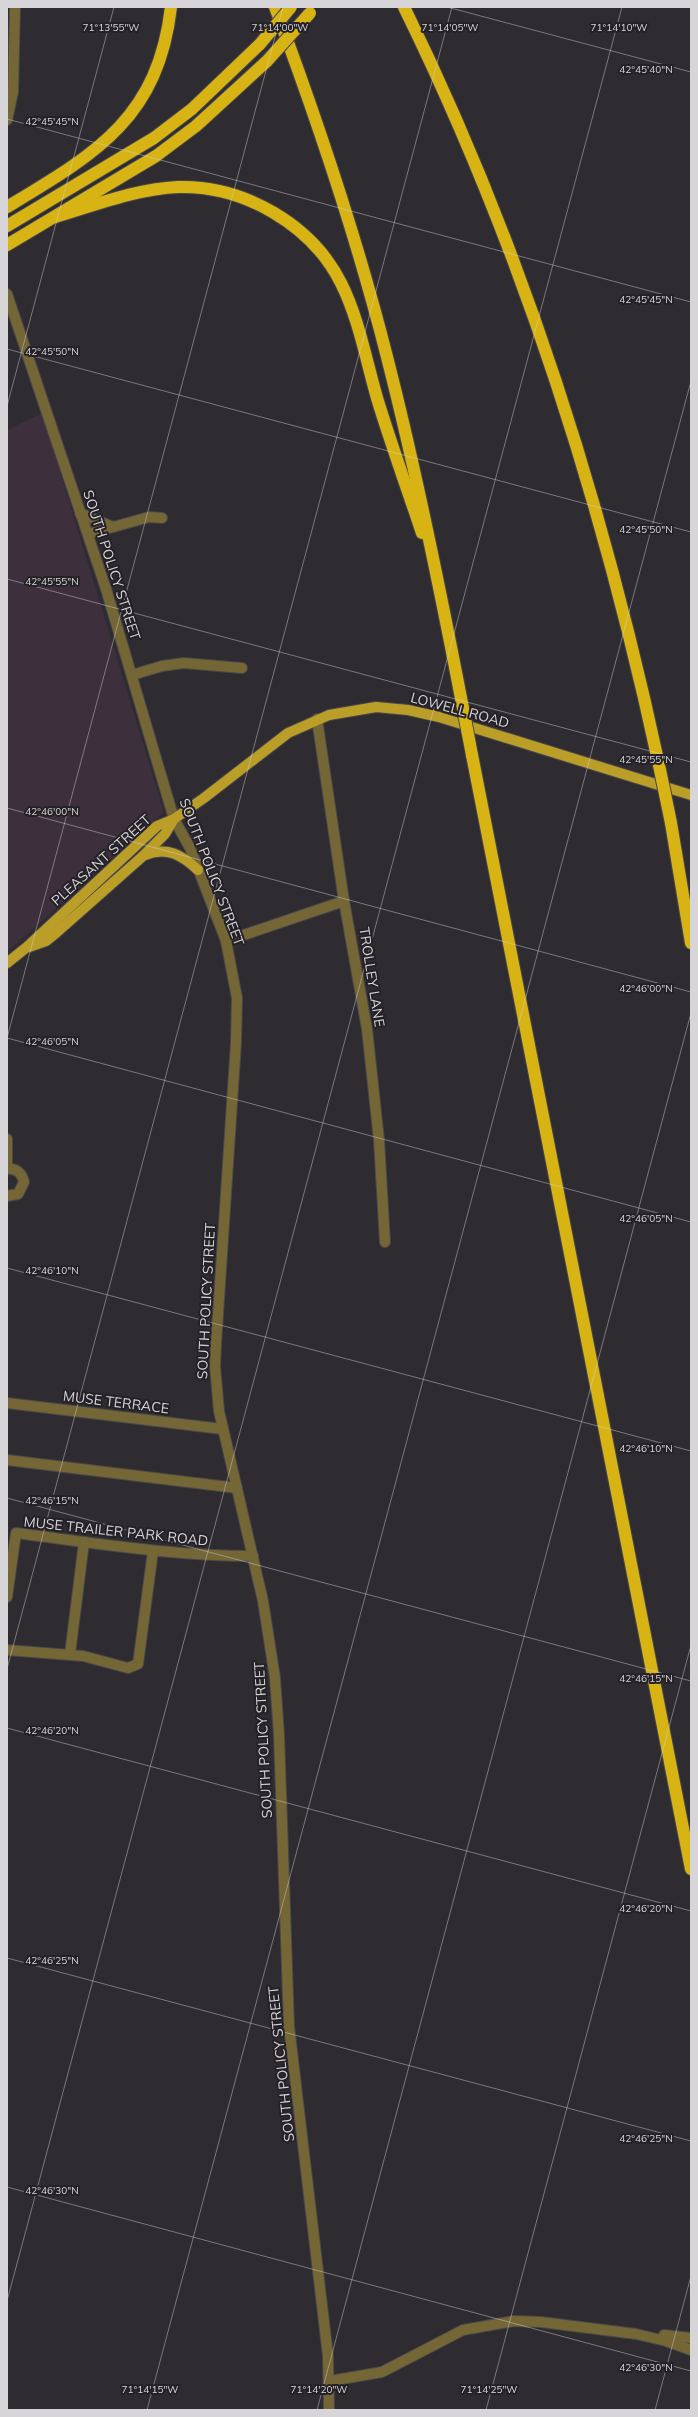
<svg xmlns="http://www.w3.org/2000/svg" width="698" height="2417" viewBox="0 0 698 2417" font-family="Mulish,sans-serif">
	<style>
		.commercial { fill: #3e2f3c }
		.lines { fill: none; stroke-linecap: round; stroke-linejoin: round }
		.minor-casing { stroke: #49474c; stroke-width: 12 }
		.major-casing { stroke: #49474c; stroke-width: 12 }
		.highway-casing { stroke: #49474c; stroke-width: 14 }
		.minor { stroke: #746635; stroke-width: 10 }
		.major { stroke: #bb9e28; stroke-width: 10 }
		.highway { stroke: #d7b414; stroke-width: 12 }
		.highway-bridge-casing { stroke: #49474c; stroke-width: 14; stroke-linecap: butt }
		.highway-bridge { stroke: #d7b414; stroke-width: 12 }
		.ticks { fill: none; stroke: #d7d5d8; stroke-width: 1; stroke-opacity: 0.45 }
		.labels { text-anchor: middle; stroke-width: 4; stroke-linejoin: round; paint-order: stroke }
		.street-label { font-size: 14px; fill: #d7d5d8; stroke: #242227 }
		.ticks-label { font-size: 10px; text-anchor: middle; fill: #d7d5d8; stroke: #242227; stroke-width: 4; stroke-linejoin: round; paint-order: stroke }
	</style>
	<rect width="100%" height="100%" fill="#2e2c31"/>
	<!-- commercial -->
	<polygon class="commercial" points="42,413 164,812 7,952 7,430"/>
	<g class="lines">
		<defs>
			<g id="minor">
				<polyline points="7,120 13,92 15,7"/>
				<polyline points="7,294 106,589 174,819 190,848 226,941 237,998 236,1043 216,1344 215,1366 219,1411 263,1601 275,1678 279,1735 289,2026 328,2356 329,2410"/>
				<polyline points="80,513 113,527"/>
				<polyline points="88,534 149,517 162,518"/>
				<polyline points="132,675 162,666 184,663 242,668"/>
				<polyline points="317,719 344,901 367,1029 379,1140 385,1242"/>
				<polyline points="226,941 344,901"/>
				<polyline points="7,1139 7,1169"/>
				<path d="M7,1169C16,1168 22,1173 24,1182L18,1194L7,1196"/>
				<polyline points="7,1403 222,1429"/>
				<polyline points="7,1460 237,1488"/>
				<path d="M7,1597L16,1533C95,1543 173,1556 253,1556"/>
				<polyline points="7,1650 83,1656 128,1668 138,1664 153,1551"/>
				<polyline points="70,1654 84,1542"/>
				<polyline points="664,2335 691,2338"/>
				<polyline points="330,2381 382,2372 463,2330 514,2321 541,2322 636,2334 666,2341 691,2350"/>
			</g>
			<g id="major">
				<path d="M145,855C167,846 182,855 198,870"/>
				<polyline points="29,947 46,941 56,933 143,856 165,834 174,819"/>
				<polyline points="7,963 27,947 157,826 174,819 204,798 288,733 329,715 376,707 408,710 439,717 691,795"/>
			</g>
			<g id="highway">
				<path d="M275,7C318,122 357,238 387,357C416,470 439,584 461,698"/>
				<path d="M404,7C522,247 603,504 659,765"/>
				<path d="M7,207C95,154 158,119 171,7"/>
				<path d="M55,217C95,205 136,189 178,187C244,185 312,225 341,283C359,319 366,360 377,398C391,444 407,488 422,533"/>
				<polyline points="7,226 154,138 192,109 260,44"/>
				<polyline points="7,245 156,156 196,126 267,61"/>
				<polyline points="472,755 691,1869"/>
				<polyline points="671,823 691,943"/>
			</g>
		</defs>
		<!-- minor casing -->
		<use href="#minor" class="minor-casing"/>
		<!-- major casing -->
		<use href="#major" class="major-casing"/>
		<!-- highway casing -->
		<use href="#highway" class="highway-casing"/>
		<!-- minor -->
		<use href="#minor" class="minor"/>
		<!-- major -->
		<use href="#major" class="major"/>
		<!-- highway -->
		<use href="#highway" class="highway"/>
		<defs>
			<g id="highway-bridge">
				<polyline points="260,44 291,7"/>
				<polyline points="267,61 310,13"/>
				<polyline points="461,698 472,755"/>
				<polyline points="659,765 671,823"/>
			</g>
		</defs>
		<!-- highway-bridge casing -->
		<use href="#highway-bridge" class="highway-bridge-casing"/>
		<!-- highway-bridge -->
		<use href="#highway-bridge" class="highway-bridge"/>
	</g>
	<!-- ticks -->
	<path class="ticks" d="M447,7L691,72M7,119L691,302M7,349L691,532M7,406L114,7M7,579L691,762M7,808L691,992M7,1038L283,7M7,1038L691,1222M7,1268L691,1451M7,1498L691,1681M7,1669L452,7M7,1728L691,1911M7,1958L691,2141M7,2187L691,2371M7,2301L622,7M147,2410L691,381M317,2410L691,1013M486,2410L691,1645M655,2410L691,2276"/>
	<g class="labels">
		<!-- street labels -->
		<g class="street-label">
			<text transform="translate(112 565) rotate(72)" y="5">SOUTH POLICY STREET</text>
			<text transform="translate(460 710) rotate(15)" y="5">LOWELL ROAD</text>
			<text transform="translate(101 860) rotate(-42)" y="5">PLEASANT STREET</text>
			<text transform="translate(212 872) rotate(69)" y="5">SOUTH POLICY STREET</text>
			<text transform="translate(372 977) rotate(81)" y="5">TROLLEY LANE</text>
			<text transform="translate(206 1301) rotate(-87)" y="5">SOUTH POLICY STREET</text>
			<text transform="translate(116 1402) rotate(7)" y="5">MUSE TERRACE</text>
			<text transform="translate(116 1531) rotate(6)" y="5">MUSE TRAILER PARK ROAD</text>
			<text transform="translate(263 1740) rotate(-93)" y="5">SOUTH POLICY STREET</text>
			<text transform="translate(281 2064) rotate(-96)" y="5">SOUTH POLICY STREET</text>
		</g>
	</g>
	<g class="ticks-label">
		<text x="111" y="31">71°13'55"W</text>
		<text x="450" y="31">71°14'05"W</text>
		<text x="619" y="31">71°14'10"W</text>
		<text x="280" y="31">71°14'00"W</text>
		<text x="646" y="73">42°45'40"N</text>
		<text x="52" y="125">42°45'45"N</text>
		<text x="646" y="303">42°45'45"N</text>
		<text x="52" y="355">42°45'50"N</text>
		<text x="646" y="533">42°45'50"N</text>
		<text x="52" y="585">42°45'55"N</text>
		<text x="646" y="763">42°45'55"N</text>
		<text x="52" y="815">42°46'00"N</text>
		<text x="646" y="992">42°46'00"N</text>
		<text x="52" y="1045">42°46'05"N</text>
		<text x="646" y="1222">42°46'05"N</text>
		<text x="52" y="1274">42°46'10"N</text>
		<text x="646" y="1452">42°46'10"N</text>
		<text x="52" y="1504">42°46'15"N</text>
		<text x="646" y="1682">42°46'15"N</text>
		<text x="52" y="1734">42°46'20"N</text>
		<text x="646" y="1912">42°46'20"N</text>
		<text x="52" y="1964">42°46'25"N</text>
		<text x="646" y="2142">42°46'25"N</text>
		<text x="52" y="2194">42°46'30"N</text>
		<text x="646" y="2371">42°46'30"N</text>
		<text x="150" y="2393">71°14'15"W</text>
		<text x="319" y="2393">71°14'20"W</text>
		<text x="489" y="2393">71°14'25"W</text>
	</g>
	<!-- border -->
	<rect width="698" height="2417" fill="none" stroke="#d7d5d8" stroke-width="16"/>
</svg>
